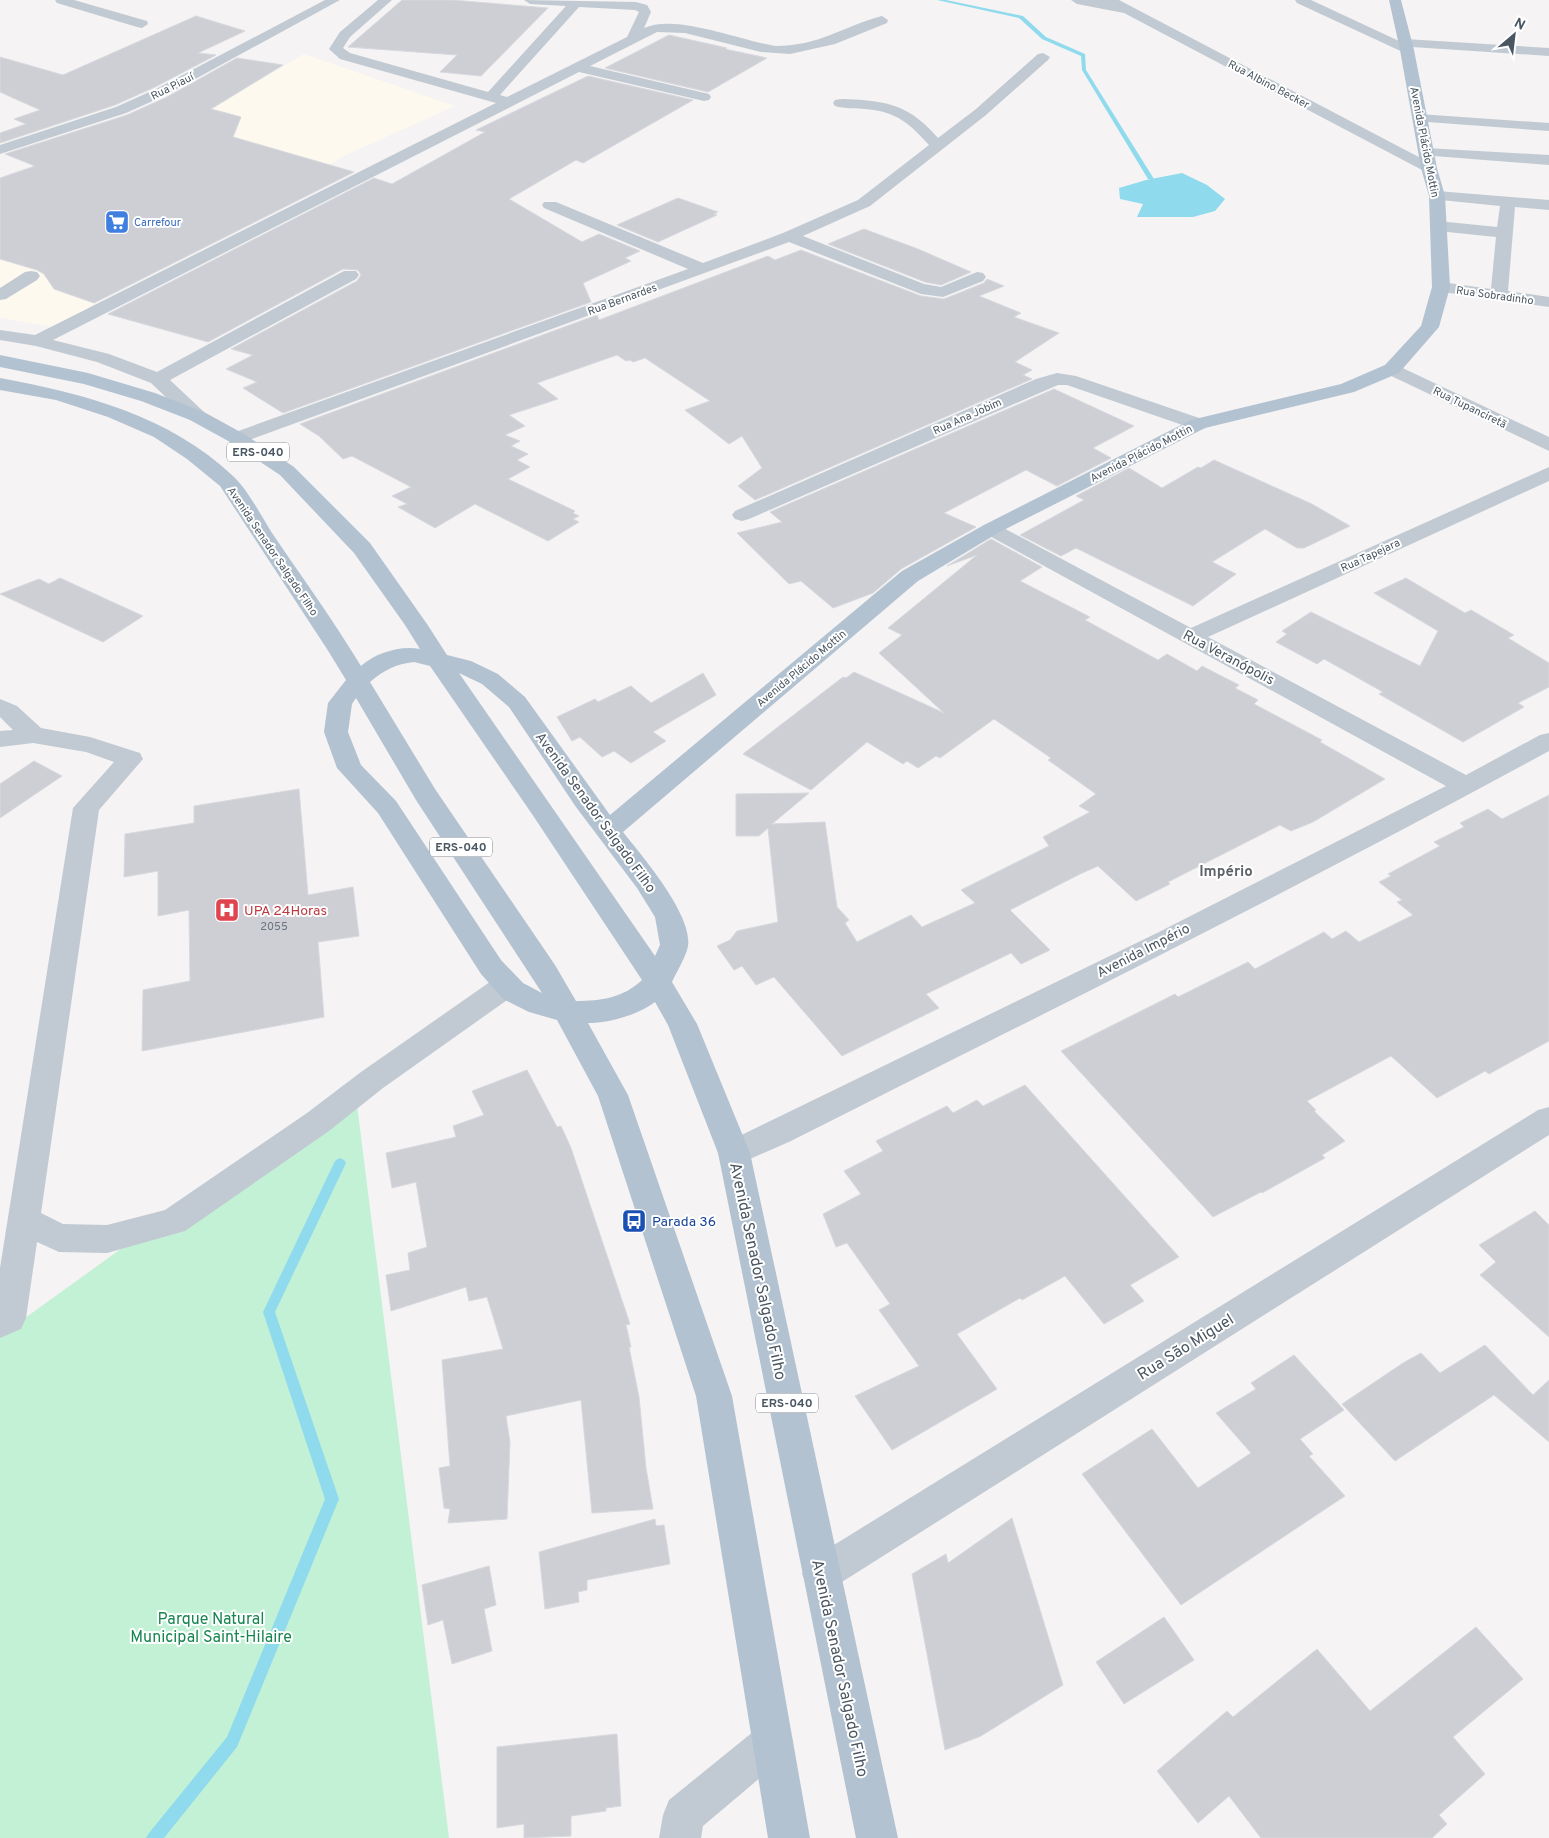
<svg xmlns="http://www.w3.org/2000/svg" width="1549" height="1838" viewBox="0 0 1549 1838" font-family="Overpass,sans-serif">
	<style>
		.commercial { fill: #fdf9ef }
		.green { fill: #c3f1d5 }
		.water { fill: #90daee }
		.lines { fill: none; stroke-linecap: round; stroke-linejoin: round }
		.stream { fill: #90daee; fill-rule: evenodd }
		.building { fill: #cdcfd5; stroke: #d7d9de }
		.minor { fill: #c1cad2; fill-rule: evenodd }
		.major { fill: #b3c2d1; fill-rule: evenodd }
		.labels { text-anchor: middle; stroke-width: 4; stroke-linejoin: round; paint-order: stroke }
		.far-street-label { font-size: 11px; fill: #4a5661; stroke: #fff }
		.far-shop-label { font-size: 11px; fill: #366cbe; stroke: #fff; text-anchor: start }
		.number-label { font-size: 11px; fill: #6b747e }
		.shield { fill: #fff; stroke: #808990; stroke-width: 1 }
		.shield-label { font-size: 12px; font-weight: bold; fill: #4a5661 }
		.street-label { font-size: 14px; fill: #4a5661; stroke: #fff }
		.health-label { font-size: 14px; fill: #be3a42; stroke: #fff; text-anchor: start }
		.transit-label { font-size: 14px; fill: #164399; stroke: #fff; text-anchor: start }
		.neighbourhood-label { font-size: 15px; font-weight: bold; fill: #5f6368; stroke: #fff }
		.near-street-label { font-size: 16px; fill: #4a5661; stroke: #fff }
		.near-park-label { font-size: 16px; fill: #17864f; stroke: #fff }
	</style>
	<rect width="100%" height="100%" fill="#f5f3f3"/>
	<!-- commercial -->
	<polygon class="commercial" points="304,54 455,106 346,155 56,327 0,318 0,181 204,113"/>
	<!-- green -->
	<polygon class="green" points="354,1081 449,1838 0,1838 0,1336"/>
	<!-- water -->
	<polygon class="water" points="1182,173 1207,185 1225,199 1215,211 1193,217 1137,217 1143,204 1120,199 1119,188 1146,180"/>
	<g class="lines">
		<!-- stream -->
		<g class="stream">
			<polygon points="937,0 946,0 1023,16 1046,37 1085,54 1086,70 1154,179 1153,180 1148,179 1082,70 1081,56 1042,39 1019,18"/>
			<polygon points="340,1158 344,1160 346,1163 275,1312 339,1499 237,1747 164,1838 146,1838 149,1833 227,1737 325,1499 263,1312 334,1163 336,1160"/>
		</g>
	</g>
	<!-- building -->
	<g class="building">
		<polygon points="402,0 452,0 548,8 481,76 440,72 457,55 348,47"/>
		<polygon points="196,16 245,31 198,53 216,55 155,87 115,105 0,143 0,133 26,124 14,119 40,110 0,92 0,57 63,75"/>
		<polygon points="669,35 727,48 725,49 767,58 708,92 605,68"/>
		<polygon points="237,58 283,65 211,109 241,117 233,137 354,172 94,303 54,289 44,274 37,270 0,259 0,178 35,166 5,154 127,115 167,97"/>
		<polygon points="588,76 693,100 583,163 576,160 509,199 582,242 599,234 640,251 625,258 631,261 583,283 591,302 283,413 243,388 257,382 226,369 253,355 231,349 357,281 361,275 358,270 343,269 208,342 108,314 374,178 392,184 485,132 476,130"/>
		<polygon points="678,198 718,212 714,214 717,215 658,242 617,225"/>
		<polygon points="864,229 918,249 971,272 941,285 925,282 828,244"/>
		<polygon points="801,250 921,296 944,299 984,283 987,279 1004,286 979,296 1021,313 1014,317 1059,333 1015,362 1032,370 1023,375 1032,379 755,500 738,486 762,468 742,436 729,444 685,410 710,401 645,358 633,362 630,360 626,361 617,355 537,383 558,399 509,415 525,426 505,435 520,441 511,446 528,454 517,460 530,467 508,479 575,511 573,513 579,516 573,519 579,522 548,541 475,504 435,528 398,507 407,504 392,496 411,487 352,456 343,459 319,436 300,424 597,315 599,320 768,256 775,260"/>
		<polygon points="1054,389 1134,426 1093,448 1111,458 1057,486 1026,470 944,513 976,527 901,569 873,593 833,608 801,581 789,584 737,533 782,522 770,512"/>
		<polygon points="1214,460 1312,504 1350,526 1304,548 1297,548 1265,529 1212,562 1236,574 1193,606 1076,548 1061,556 1020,535 1084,500 1076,496 1129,468 1162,488 1198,467 1201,468"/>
		<polygon points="991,539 1042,567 1020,581 1090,617 1085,620 1158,660 1167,654 1197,671 1202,666 1239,685 1235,688 1258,700 1254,704 1322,740 1320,742 1385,779 1313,822 1291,831 1280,825 1168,882 1170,884 1136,901 1098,866 1080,874 1010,910 1050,950 1021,964 1011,953 926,994 939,1008 842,1056 774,977 756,985 742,966 734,970 717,946 730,940 737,931 778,922 768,828 759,836 736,836 736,794 809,793 772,824 825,822 837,907 849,920 845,923 857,942 911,915 922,927 975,903 961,890 1049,846 1043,837 1090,812 1079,806 1096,794 1048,760 1051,758 994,719 940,758 936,756 918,768 907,761 903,764 867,742 811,790 743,754 843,677 846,678 854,672 944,713 879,653 902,635 888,628 977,555 947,566"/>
		<polygon points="60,578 143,616 103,642 0,594 39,579 49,584"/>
		<polygon points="1406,578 1465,613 1471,610 1514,635 1508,638 1549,663 1549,687 1518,703 1524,707 1463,742 1379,694 1383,692 1324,659 1317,664 1276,642 1287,634 1282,631 1311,612 1420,666 1438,631 1374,593"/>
		<polygon points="703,673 716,695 653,732 666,741 631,763 614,751 602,757 580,737 572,741 557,717 595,699 598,702 631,686 651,703"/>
		<polygon points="34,761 62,776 0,818 0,784"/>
		<polygon points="299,789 308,895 353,887 359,936 318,942 324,1017 142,1051 143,990 190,981 189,910 158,916 158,871 124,877 125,834 194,823 194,806"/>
		<polygon points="1549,795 1549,1041 1489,1074 1485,1071 1437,1098 1391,1056 1307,1101 1316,1110 1314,1111 1345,1141 1322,1155 1325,1158 1262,1193 1261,1192 1213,1217 1061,1051 1175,994 1178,997 1248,962 1255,969 1324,932 1332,939 1346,931 1359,942 1413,915 1397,902 1402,900 1379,882 1391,876 1388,874 1440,846 1434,842 1464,827 1460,823 1488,809 1502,819"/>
		<polygon points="527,1070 557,1127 561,1126 571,1148 630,1324 626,1325 631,1347 629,1347 639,1397 646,1468 653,1509 592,1513 581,1400 506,1416 510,1442 507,1519 448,1523 450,1509 444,1508 439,1468 450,1466 442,1360 503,1349 487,1297 469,1301 466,1287 391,1311 386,1275 410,1270 408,1253 427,1247 416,1182 392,1188 386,1153 456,1137 453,1126 484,1115 472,1091"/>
		<polygon points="1025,1085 1179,1257 1130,1285 1144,1301 1104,1324 1065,1276 1022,1300 1020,1298 957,1334 997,1389 892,1450 855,1396 919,1366 879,1310 890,1304 847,1243 836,1247 823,1214 861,1194 844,1171 883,1151 876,1141 947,1106 953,1113 977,1100 983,1106"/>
		<polygon points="1535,1211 1549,1225 1549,1337 1480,1275 1496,1262 1479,1245"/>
		<polygon points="1485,1345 1533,1395 1549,1380 1549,1442 1494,1395 1395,1461 1342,1404 1403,1363 1421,1353 1440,1373"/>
		<polygon points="1294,1355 1344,1410 1300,1439 1313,1454 1309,1456 1345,1496 1181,1605 1082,1474 1152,1429 1198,1488 1251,1453 1216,1413 1256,1389 1251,1383"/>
		<polygon points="1012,1518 1063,1685 981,1736 945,1750 912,1574 946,1554 948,1563"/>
		<polygon points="655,1519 656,1526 664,1525 670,1564 587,1580 587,1590 578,1592 579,1602 545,1609 539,1552"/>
		<polygon points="489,1566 496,1605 484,1609 492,1651 452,1664 443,1620 428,1625 422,1585"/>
		<polygon points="1164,1617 1194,1660 1124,1704 1096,1662"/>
		<polygon points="1476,1627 1523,1679 1453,1737 1485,1774 1439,1815 1447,1824 1432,1838 1261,1838 1229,1796 1198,1823 1157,1771 1227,1711 1233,1717 1317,1649 1370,1711"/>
		<polygon points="617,1734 621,1806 606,1808 606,1811 571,1816 571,1836 524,1838 524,1824 497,1828 497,1747"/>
	</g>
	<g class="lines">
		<!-- minor -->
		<g class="minor">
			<polygon points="55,0 74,0 147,21 148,24 142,28 137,27 57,3"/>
			<polygon points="325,0 340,0 166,95 126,113 0,154 0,145 116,107 156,89"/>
			<path d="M378,0H392L350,37L343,48L350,53L488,92L566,6L530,4L524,0L636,2L647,5L651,12L644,28C675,13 742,41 776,46C820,46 843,26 882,16L888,20L887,23L835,44L790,54L761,52L685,33L657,32L590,66L709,94L711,97L709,100L704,101L579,72L53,340L109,354L157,372L344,271H356L359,275L356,279L170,380L204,412L207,416L204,420L197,422L190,420L151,383L97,362L36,346L0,340V330L35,335L496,103L340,59L329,49L340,32ZM579,7L635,10L639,12L627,37L507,97L500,95Z"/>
			<polygon points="1071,0 1119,0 1434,165 1437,168 1434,171 1424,171 1124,13 1077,4"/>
			<polygon points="1295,0 1311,0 1399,41 1405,39 1549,48 1549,56 1412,47 1414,50 1412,53 1407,54 1297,3"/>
			<path d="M1043,53L1050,57L1048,60L986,115L870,206L803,236L924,284L941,287L977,272L983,273L986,277L983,281L943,297L921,294L789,242L244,442L237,444L230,442L227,438L230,434L688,269L544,208L542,205L544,202H556L703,263L783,233L858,200L929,145C909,123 897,112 866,109C856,108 845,109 835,106L833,103L835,100C844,98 854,100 863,100C898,103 915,112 938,138L976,109L1038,54Z"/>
			<polygon points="1419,114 1549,123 1549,131 1414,121 1412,118 1414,115"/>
			<polygon points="1426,148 1549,155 1549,165 1421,155 1419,152 1421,149"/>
			<polygon points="1437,191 1549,200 1549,210 1515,207 1508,291 1549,297 1549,307 1435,291 1432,287 1435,283 1441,282 1491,289 1496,237 1438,231 1432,229 1430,226 1432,223 1438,221 1497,227 1500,206 1431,199 1429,196 1431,193"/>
			<polygon points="31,271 37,272 40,276 37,280 6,299 0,300 0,288 25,272"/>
			<polygon points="1392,363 1549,437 1549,451 1385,373 1383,369 1385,365"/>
			<polygon points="1057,373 1076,376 1205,420 1208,424 1205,428 1198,430 1191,428 1067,385 1058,385 749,519 742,521 735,519 732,515 735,511 1036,379"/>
			<path d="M1549,467V481L1208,637L1466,775L1540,735L1549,733V751C1300,887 1045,1013 791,1141L734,1166L723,1162L718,1153L723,1144L1157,933L1446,786L984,533L980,529L984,525L991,523L998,525L1191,628Z"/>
			<polygon points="0,699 17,706 41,728 90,737 140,753 143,759 99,810 41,1213 63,1224 107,1225 165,1210 307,1113 361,1072 497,977 507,974 517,977 521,985 517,993 383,1088 329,1131 185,1231 107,1253 59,1252 37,1242 26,1318 21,1329 0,1338 0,1268 73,808 114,762 86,752 33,743 0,747 0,731 13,730 0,717"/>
			<polygon points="1549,1107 1549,1135 834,1587 821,1593 808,1587 802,1574 808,1561 1538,1110"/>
			<polygon points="773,1721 787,1727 793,1741 787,1755 703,1826 701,1838 659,1838 663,1815 669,1800 759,1727"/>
		</g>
		<!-- major -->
		<path class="major" d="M1389,0H1401L1414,50L1437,168L1445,196L1450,287L1439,327L1399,373L1354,392L1205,428L998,533L918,581L623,832C642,856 693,915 688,946C686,957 677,971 672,982L697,1024L750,1153L898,1838H856L718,1153L668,1025L655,1002C637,1015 610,1023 588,1023L628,1095L732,1396L810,1838H768L696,1396L598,1096L557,1020L529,1012L503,999L481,974L378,813L337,768L324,732L328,703L346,680L327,649L220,486L187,459L154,437L108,417L56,400L0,390V378C85,394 169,415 234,477C247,489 262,517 272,533C302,577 333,620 361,666C375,653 401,645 420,649L405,625L354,553L280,475L230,442L190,420L141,401L84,384L0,367V355L88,373L155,393L204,412L244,434L294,467L370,543L427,624L447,655L471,661L498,674L525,697L610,815L902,571L984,525L1191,420L1341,384L1385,365L1421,326L1432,287L1429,196L1421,168L1400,50ZM414,662L430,666L532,814L642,980C623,998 601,1001 576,1001L555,965L435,789L370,682C384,670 396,664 414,662ZM459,673L482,684L509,707L576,807L637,888L655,917L660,945L655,956ZM356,698L416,800L542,993L523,983L501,960L396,801L361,765L348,732L352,704Z"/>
	</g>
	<!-- icons -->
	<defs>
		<symbol id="supermarket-square" viewBox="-11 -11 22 22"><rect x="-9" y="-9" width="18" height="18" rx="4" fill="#3f7fe0" stroke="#fff"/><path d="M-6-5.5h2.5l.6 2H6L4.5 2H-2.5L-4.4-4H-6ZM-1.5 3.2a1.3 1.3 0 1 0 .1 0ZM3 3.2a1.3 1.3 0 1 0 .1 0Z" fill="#fff"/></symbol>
		<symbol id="hospital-square" viewBox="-11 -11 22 22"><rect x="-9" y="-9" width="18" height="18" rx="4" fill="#e0444e" stroke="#fff"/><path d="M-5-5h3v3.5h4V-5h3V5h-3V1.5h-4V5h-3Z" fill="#fff"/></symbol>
		<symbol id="bus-square" viewBox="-11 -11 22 22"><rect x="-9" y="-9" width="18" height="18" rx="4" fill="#1a4fb4" stroke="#fff"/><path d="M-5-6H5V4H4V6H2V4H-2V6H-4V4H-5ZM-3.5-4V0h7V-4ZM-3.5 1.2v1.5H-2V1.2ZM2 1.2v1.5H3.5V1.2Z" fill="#fff"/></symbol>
	</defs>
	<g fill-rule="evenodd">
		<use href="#supermarket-square" x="103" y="208" width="28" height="28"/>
		<use href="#hospital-square" x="213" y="896" width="28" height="28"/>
		<use href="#bus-square" x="620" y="1207" width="28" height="28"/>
	</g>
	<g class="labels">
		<!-- far-street labels -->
		<g class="far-street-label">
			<text transform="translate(1269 84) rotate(28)" y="4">Rua Albino Becker</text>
			<text transform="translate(172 86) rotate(-27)" y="4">Rua Piauí</text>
			<text transform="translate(1425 142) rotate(79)" y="4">Avenida Plácido Mottin</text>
			<text transform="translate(1495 295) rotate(8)" y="4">Rua Sobradinho</text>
			<text transform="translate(622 299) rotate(-20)" y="4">Rua Bernardes</text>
			<text transform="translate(1470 407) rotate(26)" y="4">Rua Tupanciretã</text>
			<text transform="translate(967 416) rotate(-24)" y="4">Rua Ana Jobim</text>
			<text transform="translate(1141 453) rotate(-27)" y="4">Avenida Plácido Mottin</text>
			<text transform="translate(273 551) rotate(56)" y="4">Avenida Senador Salgado Filho</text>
			<text transform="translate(1370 555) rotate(-25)" y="4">Rua Tapejara</text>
			<text transform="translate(801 668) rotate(-40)" y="4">Avenida Plácido Mottin</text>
		</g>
		<!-- far-shop labels -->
		<g class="far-shop-label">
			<text x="134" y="226">Carrefour</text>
		</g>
		<!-- number labels -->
		<g class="number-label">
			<text x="274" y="930">2055</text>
		</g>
		<!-- shield labels -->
		<g class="shield">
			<rect x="227" y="442.5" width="62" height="19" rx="4"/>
			<rect x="430" y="837.5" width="62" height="19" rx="4"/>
			<rect x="756" y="1393.5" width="62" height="19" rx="4"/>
		</g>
		<g class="shield-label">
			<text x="258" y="456">ERS-040</text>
			<text x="461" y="851">ERS-040</text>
			<text x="787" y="1407">ERS-040</text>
		</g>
		<!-- street labels -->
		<g class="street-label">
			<text transform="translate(1229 657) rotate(28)" y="5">Rua Veranópolis</text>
			<text transform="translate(596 812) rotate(54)" y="5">Avenida Senador Salgado Filho</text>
			<text transform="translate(1143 950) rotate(-27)" y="5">Avenida Império</text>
		</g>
		<!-- health labels -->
		<g class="health-label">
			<text x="244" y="915">UPA 24Horas</text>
		</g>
		<!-- transit labels -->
		<g class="transit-label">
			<text x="652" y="1226">Parada 36</text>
		</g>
		<!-- neighbourhood labels -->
		<g class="neighbourhood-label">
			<text x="1226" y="876">Império</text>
		</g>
		<!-- near-street labels -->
		<g class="near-street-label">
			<text transform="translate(759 1271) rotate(78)" y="6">Avenida Senador Salgado Filho</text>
			<text transform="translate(1185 1346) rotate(-32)" y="6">Rua São Miguel</text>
			<text transform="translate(841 1668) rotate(78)" y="6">Avenida Senador Salgado Filho</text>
		</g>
		<!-- near-park labels -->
		<g class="near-park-label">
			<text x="211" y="1624">Parque Natural<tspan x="211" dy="18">Municipal Saint-Hilaire</tspan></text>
		</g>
	</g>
	<!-- north arrow -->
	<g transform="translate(1514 35) rotate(28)" stroke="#ffffff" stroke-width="4" paint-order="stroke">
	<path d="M0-4L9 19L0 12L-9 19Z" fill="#4a5661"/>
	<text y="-8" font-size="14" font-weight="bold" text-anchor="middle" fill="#4a5661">N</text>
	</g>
</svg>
